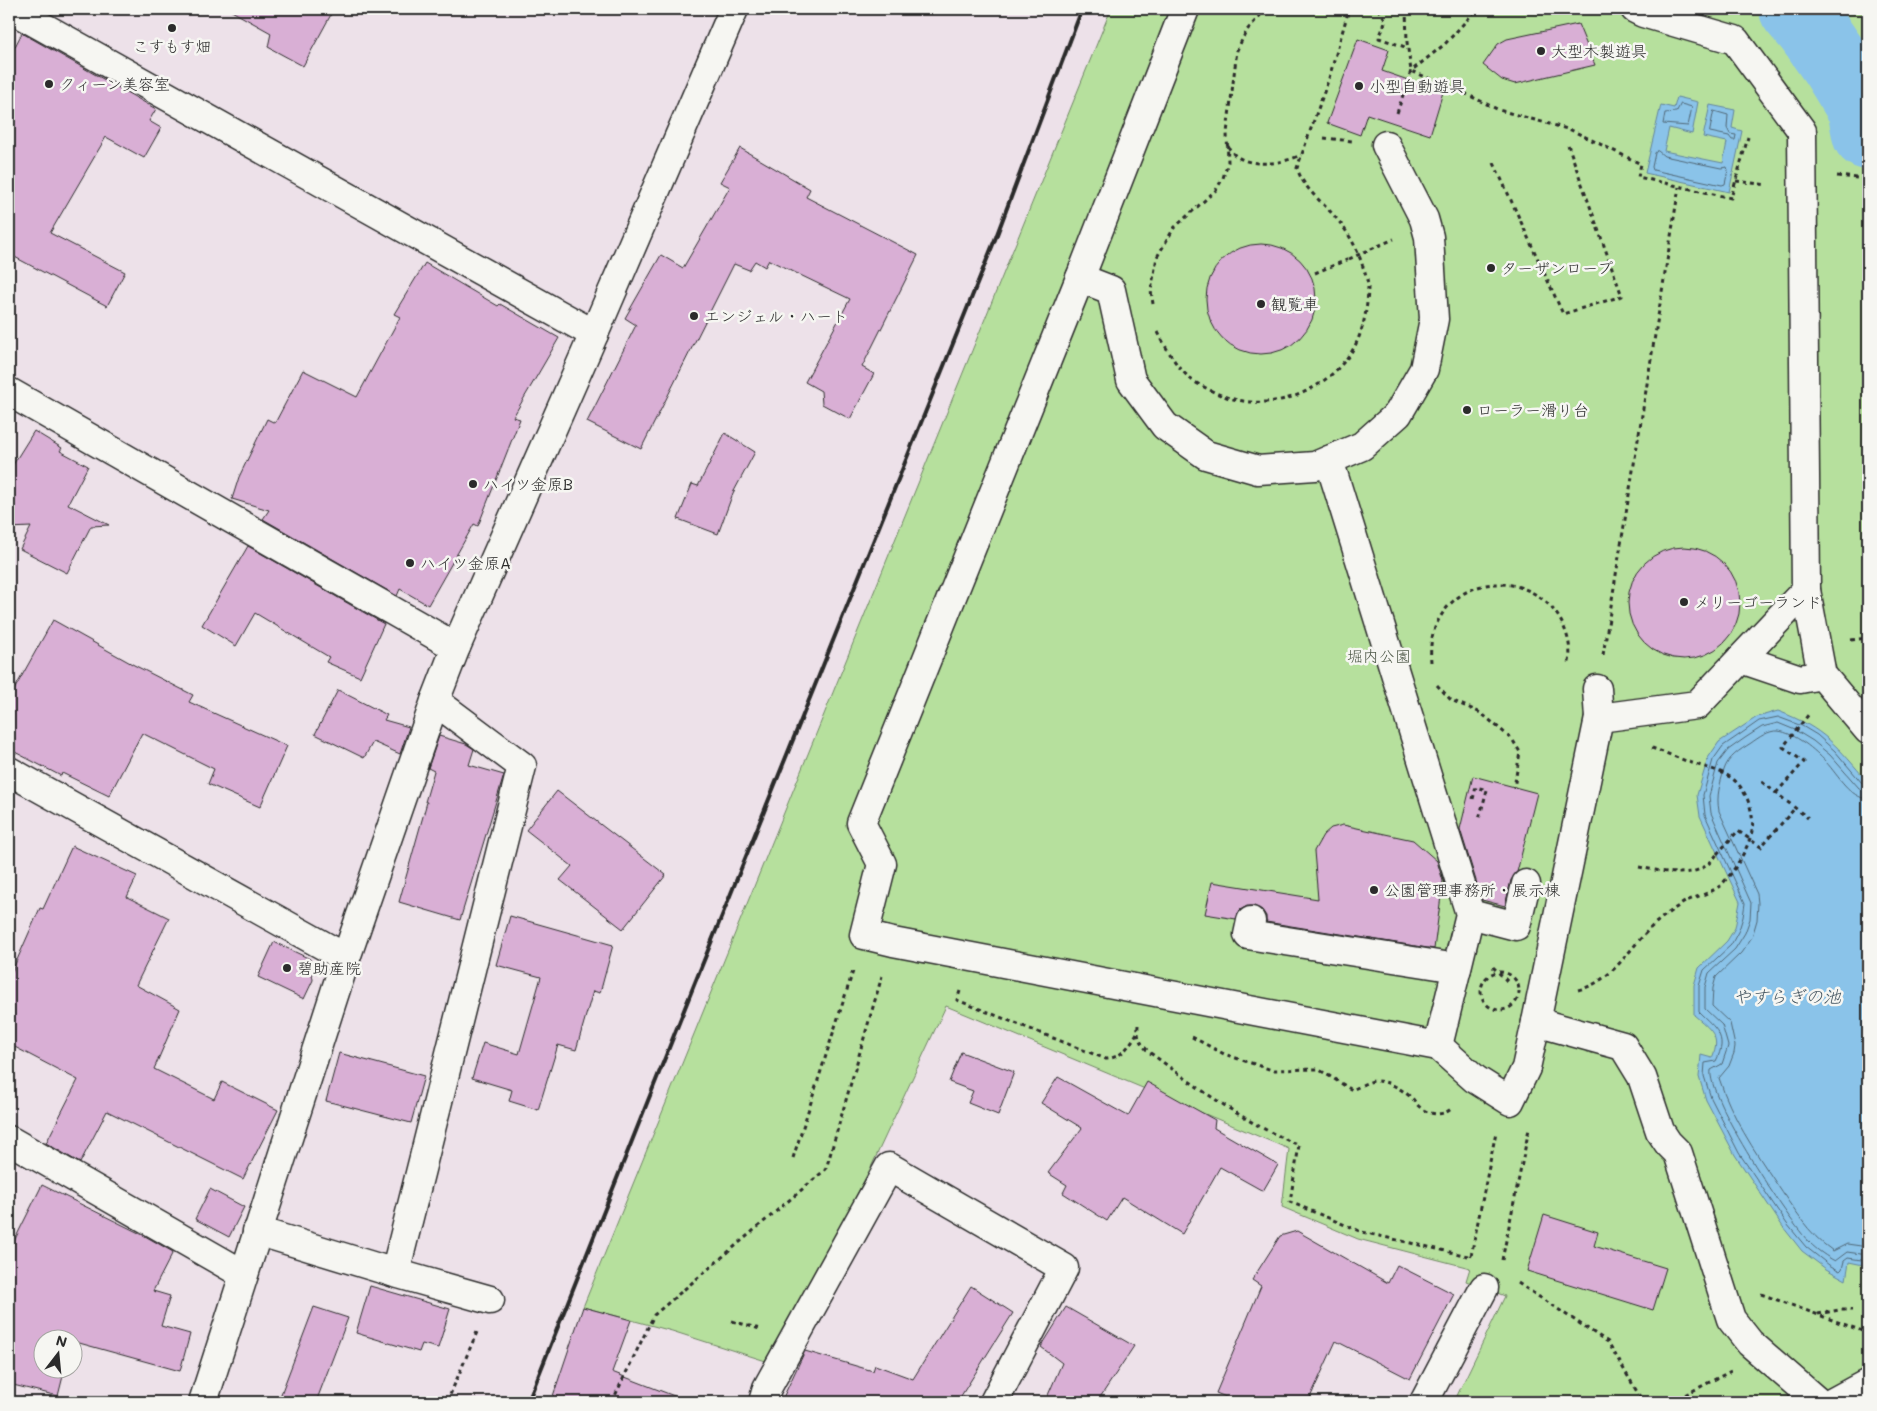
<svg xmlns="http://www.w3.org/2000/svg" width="1877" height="1411" viewBox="0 0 1877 1411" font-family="Mali,'Klee One',sans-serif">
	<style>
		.green { fill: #b6e09d; stroke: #708664 }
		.water { fill: #8ac3e9; stroke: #64869d }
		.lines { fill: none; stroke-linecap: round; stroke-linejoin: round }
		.shore { stroke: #516877; stroke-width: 1 }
		.river { stroke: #8ac3e9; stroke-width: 72 }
		.building { fill: #d9afd5; stroke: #2b2b2b }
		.minor-casing { stroke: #2b2b2b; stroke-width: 31 }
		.path { stroke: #2b2b2b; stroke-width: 3; stroke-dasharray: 4 4; stroke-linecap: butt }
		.minor { stroke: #f6f6f2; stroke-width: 28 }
		.rail { stroke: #2b2b2b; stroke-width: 4 }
		.path-bridge { stroke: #2b2b2b; stroke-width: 3; stroke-dasharray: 4 4; stroke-linecap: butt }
		.poi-dot { fill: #2b2b2b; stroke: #f6f6f2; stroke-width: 2 }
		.labels { text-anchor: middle; stroke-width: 5; stroke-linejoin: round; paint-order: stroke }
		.poi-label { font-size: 16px; fill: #2b2b2b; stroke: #f6f6f2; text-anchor: start }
		.park-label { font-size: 16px; fill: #4e5848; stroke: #f6f6f2 }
		.water-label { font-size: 18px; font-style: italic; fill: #485964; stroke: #f6f6f2 }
	</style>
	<rect width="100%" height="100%" fill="#ede1e9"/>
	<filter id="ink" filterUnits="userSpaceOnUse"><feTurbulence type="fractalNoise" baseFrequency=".02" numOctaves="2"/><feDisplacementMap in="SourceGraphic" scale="10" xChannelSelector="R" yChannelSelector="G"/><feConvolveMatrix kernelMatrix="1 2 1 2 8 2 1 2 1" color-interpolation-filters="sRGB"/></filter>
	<g filter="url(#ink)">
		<!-- green -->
		<polygon class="green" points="1111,9 1868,9 1868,1402 1454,1402 1505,1296 1466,1281 1470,1268 1358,1239 1282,1207 1289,1149 946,1006 872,1165 772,1363 672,1331 583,1307"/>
		<!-- water -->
		<g class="water">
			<polygon points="1677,97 1698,102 1692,134 1669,128 1664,151 1723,163 1727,142 1703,137 1710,105 1735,110 1732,128 1742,131 1729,192 1645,173 1661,105 1674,108"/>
			<path d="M1778,711C1824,728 1838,747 1868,782V1266L1849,1262L1846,1280L1826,1269L1802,1251L1783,1227L1735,1155L1706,1100L1699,1077L1701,1055L1712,1058C1722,1036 1710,1029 1694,1015V985L1699,968L1727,941L1735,928L1740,902L1700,816L1697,795L1708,758L1719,742L1757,717Z"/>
		</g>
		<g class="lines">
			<!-- shore -->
			<g class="shore">
				<polygon points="1681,104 1692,107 1688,126 1663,124 1665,113 1676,112"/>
				<polygon points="1714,111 1728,115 1727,128 1730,134 1736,135 1735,140 1732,140 1729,136 1710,132"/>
				<polygon points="1658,151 1664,156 1721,168 1727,167 1728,170 1725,184 1722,185 1653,170 1652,167 1655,153"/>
				<path d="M1868,785L1862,783L1835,751L1817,735L1802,726L1778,717L1759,721L1742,733L1723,746L1713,760L1703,795L1705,815L1745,903L1743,917L1739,930L1731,945L1704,970L1699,986V1012C1715,1028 1729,1036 1716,1061L1705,1063L1704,1076L1711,1098L1739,1153L1787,1224L1806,1247L1829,1265L1840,1271L1842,1269L1844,1261L1848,1258L1868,1261"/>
				<path d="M1868,791L1859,788L1830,755L1813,741L1795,730L1778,723L1762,727L1745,738L1728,750L1718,763L1709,796L1711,813L1751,903L1750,919L1745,933L1735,949L1709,973L1705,987V1009L1722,1025L1728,1046L1722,1064L1711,1070C1706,1096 1789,1222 1810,1243C1817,1250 1827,1257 1835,1261L1847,1252L1868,1255"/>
				<path d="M1868,799C1850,798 1838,775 1826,762C1815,750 1795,733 1778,731C1769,730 1758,738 1751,743C1740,750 1728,757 1724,770C1720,785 1716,795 1719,811L1757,894L1758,903L1757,920L1752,937L1741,953L1716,977L1713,988L1712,1006L1730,1023L1735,1046L1734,1053L1729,1066L1719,1078C1731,1116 1754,1150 1776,1183C1793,1208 1808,1234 1833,1251L1847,1244L1868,1247"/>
			</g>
			<!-- river -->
			<polyline class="river" points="1795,9 1811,28 1836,64 1863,108 1868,134"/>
		</g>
		<!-- building -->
		<g class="building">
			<polygon points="228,9 334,9 303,66 268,47 271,33"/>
			<polygon points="1578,24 1595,65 1515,84 1502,80 1483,65 1498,44 1507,39"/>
			<polygon points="22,33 156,109 149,121 161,128 144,158 106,137 50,233 125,272 107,306 9,254 9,58"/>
			<polygon points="1358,39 1389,50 1382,71 1443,92 1430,135 1367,114 1360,135 1327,123"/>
			<polygon points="740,148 810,189 806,197 918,255 862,367 874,374 850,419 822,404 821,391 805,382 850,299 769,260 765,267 755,261 749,270 734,264 641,449 587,422 636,325 625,318 661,255 683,268 730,187 720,182"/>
			<circle cx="1261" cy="299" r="55"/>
			<polygon points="425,263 498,306 500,304 559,338 513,417 520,419 478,526 474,524 428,605 400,589 397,596 263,519 269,510 232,499 239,477 267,419 275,423 303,370 357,397 400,317 394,314"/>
			<polygon points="34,431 62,448 60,451 88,466 68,504 109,525 91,526 67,573 20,549 31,527 9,528 9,471"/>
			<polygon points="725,433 755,452 733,493 718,534 678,519 692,484 698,486"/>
			<polygon points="248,546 384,624 360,677 326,662 329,657 255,613 236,646 202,625"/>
			<circle cx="1684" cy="603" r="56"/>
			<polygon points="53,620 134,665 193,695 189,702 287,746 260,807 208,784 214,769 142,733 109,796 62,773 61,776 9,749 9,699"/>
			<polygon points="338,690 387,715 384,720 409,727 400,754 373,742 364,758 315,734"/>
			<polygon points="439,736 466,744 474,749 469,765 504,775 460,920 399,902 427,802 425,802 434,771 428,768"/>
			<polygon points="1473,776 1537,793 1517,872 1511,880 1505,906 1482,900 1460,829"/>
			<polygon points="557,791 666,875 623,929 560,880 572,866 526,830"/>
			<polygon points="1343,825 1413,840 1437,861 1443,881 1434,949 1266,922 1266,916 1262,910 1254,906 1247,906 1240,910 1236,919 1205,914 1212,882 1318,899 1314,851 1323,835 1331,828"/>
			<polygon points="72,846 137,876 127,897 169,918 136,985 180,1009 154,1069 214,1099 222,1082 278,1110 243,1179 107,1111 80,1163 46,1143 78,1080 9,1044 9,978 40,908 43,909"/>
			<polygon points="510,916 613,945 600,993 593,991 576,1050 558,1045 538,1110 509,1101 512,1090 472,1078 483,1043 519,1054 541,977 496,965"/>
			<polygon points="274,942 310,959 313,980 304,999 258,977"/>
			<polygon points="961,1052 1014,1072 998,1115 968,1103 973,1091 949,1082"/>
			<polygon points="339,1053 424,1076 411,1123 326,1101"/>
			<polygon points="1058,1077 1128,1116 1147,1082 1215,1120 1214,1128 1278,1165 1263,1191 1220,1167 1182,1234 1122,1197 1107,1221 1063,1193 1067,1185 1048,1173 1082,1128 1041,1103"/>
			<polygon points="42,1185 145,1236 173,1252 153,1291 170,1296 161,1326 190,1334 180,1371 72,1341 72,1338 42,1338 42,1368 65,1368 58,1396 9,1384 9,1251"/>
			<polygon points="210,1189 244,1207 229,1237 195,1219"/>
			<polygon points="1544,1215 1598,1232 1594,1246 1666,1268 1653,1310 1527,1271"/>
			<polygon points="1297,1231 1388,1283 1397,1265 1454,1294 1410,1379 1336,1341 1308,1402 1238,1402 1216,1393 1261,1286 1252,1280 1280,1236"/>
			<polygon points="370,1286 450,1309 438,1348 422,1344 419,1352 356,1333"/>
			<polygon points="971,1286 1013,1313 961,1396 965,1398 964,1402 781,1402 805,1351 873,1371 875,1365 913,1379"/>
			<polygon points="314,1307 348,1318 316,1402 278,1402"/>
			<polygon points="583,1307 631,1320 612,1372 682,1399 682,1402 551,1402"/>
			<polygon points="1066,1307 1134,1346 1097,1402 1045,1402 1062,1363 1041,1347"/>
		</g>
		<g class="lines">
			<defs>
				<g id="minor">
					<polyline points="11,9 594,334"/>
					<polyline points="1185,9 1080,278 861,823 882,864 864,935 893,942 1438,1046 1475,1079 1510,1101 1526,1068 1536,1022 1599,718 1597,689"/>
					<polyline points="1635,9 1643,13 1735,40 1802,131 1806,590 1822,675 1868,730"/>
					<polyline points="1080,278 1111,290 1131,380 1165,426 1206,455 1258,470 1315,466 1362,446 1398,414 1424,369 1434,319 1429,237 1424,219 1386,145"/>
					<polyline points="9,392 456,647"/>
					<polyline points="1329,460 1470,914 1438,1046"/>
					<polyline points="1741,659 1800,679 1822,675"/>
					<polyline points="1599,718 1697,705 1806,590"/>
					<polyline points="9,771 346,958"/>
					<polyline points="1470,914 1516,926 1526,884"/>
					<polyline points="1251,921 1248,935 1457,968"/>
					<polyline points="1536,1022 1623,1046 1642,1077 1660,1131 1668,1143 1678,1153 1731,1319 1750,1343 1818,1402"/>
					<polyline points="9,1140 243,1274"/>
					<polyline points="257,1231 395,1273 490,1300"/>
					<polyline points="395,1273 522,766 435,701"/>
					<polyline points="203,1402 346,958 435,701 456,647 594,334 734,9"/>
					<polyline points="763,1402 767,1388 889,1167 1064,1268 994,1402"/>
					<polyline points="1424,1402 1484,1288"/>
					<polyline points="1833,1402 1868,1383"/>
				</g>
			</defs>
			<!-- minor casing -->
			<use href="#minor" class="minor-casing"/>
			<!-- path -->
			<g class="path">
				<polyline points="1378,9 1386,20 1379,38 1408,48"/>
				<polyline points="1406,9 1407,42 1411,71 1456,89 1499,110 1571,130 1641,164 1638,177 1731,198 1748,137"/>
				<polyline points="1397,113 1411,71 1445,44 1477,9"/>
				<polyline points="1324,138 1352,141"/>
				<path d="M1228,146C1239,170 1281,165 1301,155"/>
				<polyline points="1494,163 1563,314 1622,296 1567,142"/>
				<polyline points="1837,176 1868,179"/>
				<polyline points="1736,181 1767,185"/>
				<polyline points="1371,249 1394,239"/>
				<polyline points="1315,273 1349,259"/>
				<polyline points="1153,304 1151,291 1157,257 1174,228 1216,190 1223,178 1228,162 1227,133 1237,50 1247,30 1266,9"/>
				<path d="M1158,332C1167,350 1177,368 1193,381C1198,384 1204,387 1210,390C1259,416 1318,399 1350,354C1363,336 1368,307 1368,285C1367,279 1365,273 1363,267C1357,248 1349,233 1336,218C1322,201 1304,190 1297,168L1329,78L1349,9"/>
				<polyline points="1851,640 1868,638"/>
				<polyline points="1603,655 1679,187"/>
				<path d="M1431,662C1430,648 1431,634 1438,621C1465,569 1538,573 1563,625C1569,638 1572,653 1568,666"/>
				<polyline points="1437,685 1451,700 1481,713 1512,739 1520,752 1514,788"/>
				<polyline points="1762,782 1808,818"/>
				<polyline points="1776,793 1804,762 1783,747 1809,714"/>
				<polyline points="1473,799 1476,787 1487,790 1479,819"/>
				<path d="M1639,867C1667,872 1699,882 1717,854"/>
				<polyline points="1493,967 1508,982"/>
				<circle cx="1500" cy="991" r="19"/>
				<path d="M1578,990C1615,981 1630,945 1657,922C1665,915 1675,908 1685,902C1696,896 1713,893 1722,884C1734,872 1749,847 1752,831C1755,813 1746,787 1730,777C1719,770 1707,768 1695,764C1680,759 1666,753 1652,748"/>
				<path d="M960,991L957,1000L1106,1059C1123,1057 1129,1046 1137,1033"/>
				<path d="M1138,1025C1137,1038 1140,1043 1149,1052C1197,1087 1244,1123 1299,1145L1290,1202L1362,1232L1468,1256"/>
				<path d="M1192,1037L1224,1054L1272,1070L1318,1069L1352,1090C1359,1087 1367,1082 1374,1081C1388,1080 1403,1090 1413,1099C1415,1102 1418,1106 1421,1108C1431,1116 1445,1116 1453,1107"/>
				<polyline points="793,1158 854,968"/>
				<polyline points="1471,1256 1496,1132"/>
				<polyline points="1502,1260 1529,1129"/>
				<polyline points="1518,1283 1608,1342 1643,1402"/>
				<polyline points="1761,1294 1868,1333"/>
				<polyline points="1818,1314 1839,1310 1852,1310"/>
				<polyline points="732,1321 760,1329"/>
				<polyline points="447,1402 477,1332"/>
				<polyline points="612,1402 654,1315 826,1169 882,976"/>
				<polyline points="1671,1402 1731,1371"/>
			</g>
			<!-- minor -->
			<use href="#minor" class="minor"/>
			<!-- rail -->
			<polyline class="rail" points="528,1402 694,985 996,237 1082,9"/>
			<!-- path-bridge -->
			<g class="path-bridge">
				<polyline points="1349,259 1371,249"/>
				<polyline points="1717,854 1738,831 1761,847 1795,808"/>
			</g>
		</g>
	</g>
	<!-- markers -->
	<g class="poi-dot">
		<circle cx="172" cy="28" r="5"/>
		<circle cx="1541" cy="51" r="5"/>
		<circle cx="49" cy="84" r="5"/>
		<circle cx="1359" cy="86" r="5"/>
		<circle cx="1491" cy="268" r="5"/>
		<circle cx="1261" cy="304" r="5"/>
		<circle cx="694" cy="316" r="5"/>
		<circle cx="1467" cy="410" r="5"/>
		<circle cx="473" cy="484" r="5"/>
		<circle cx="410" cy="563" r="5"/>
		<circle cx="1684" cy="602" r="5"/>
		<circle cx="1374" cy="890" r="5"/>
		<circle cx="287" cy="968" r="5"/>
	</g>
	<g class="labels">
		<!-- poi labels -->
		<g class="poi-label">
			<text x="172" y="52" text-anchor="middle">こすもす畑</text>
			<text x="1551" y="57">大型木製遊具</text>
			<text x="59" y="90">クィーン美容室</text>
			<text x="1369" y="92">小型自動遊具</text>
			<text x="1501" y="274">ターザンロープ</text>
			<text x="1271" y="310">観覧車</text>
			<text x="704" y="322">エンジェル・ハート</text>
			<text x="1477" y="416">ローラー滑り台</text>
			<text x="483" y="490">ハイツ金原B</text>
			<text x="420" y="569">ハイツ金原A</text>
			<text x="1694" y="608">メリーゴーランド</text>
			<text x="1384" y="896">公園管理事務所・展示棟</text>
			<text x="297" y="974">碧助産院</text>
		</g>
		<!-- park labels -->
		<g class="park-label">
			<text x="1379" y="662">堀内公園</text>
		</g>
		<!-- water labels -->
		<g class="water-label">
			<text x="1787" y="1003">やすらぎの池</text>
		</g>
	</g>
	<!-- margin -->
	<rect width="1877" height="1411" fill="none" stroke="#f6f6f2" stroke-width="30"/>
	<rect x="15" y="15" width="1847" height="1381" fill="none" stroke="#2b2b2b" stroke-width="2" filter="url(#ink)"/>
	<!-- north arrow -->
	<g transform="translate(58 1354) rotate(16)"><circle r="24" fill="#f6f6f2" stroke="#a5a5a2"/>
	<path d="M0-4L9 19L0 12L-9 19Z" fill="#2b2b2b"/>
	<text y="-8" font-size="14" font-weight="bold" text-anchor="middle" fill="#2b2b2b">N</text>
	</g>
</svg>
